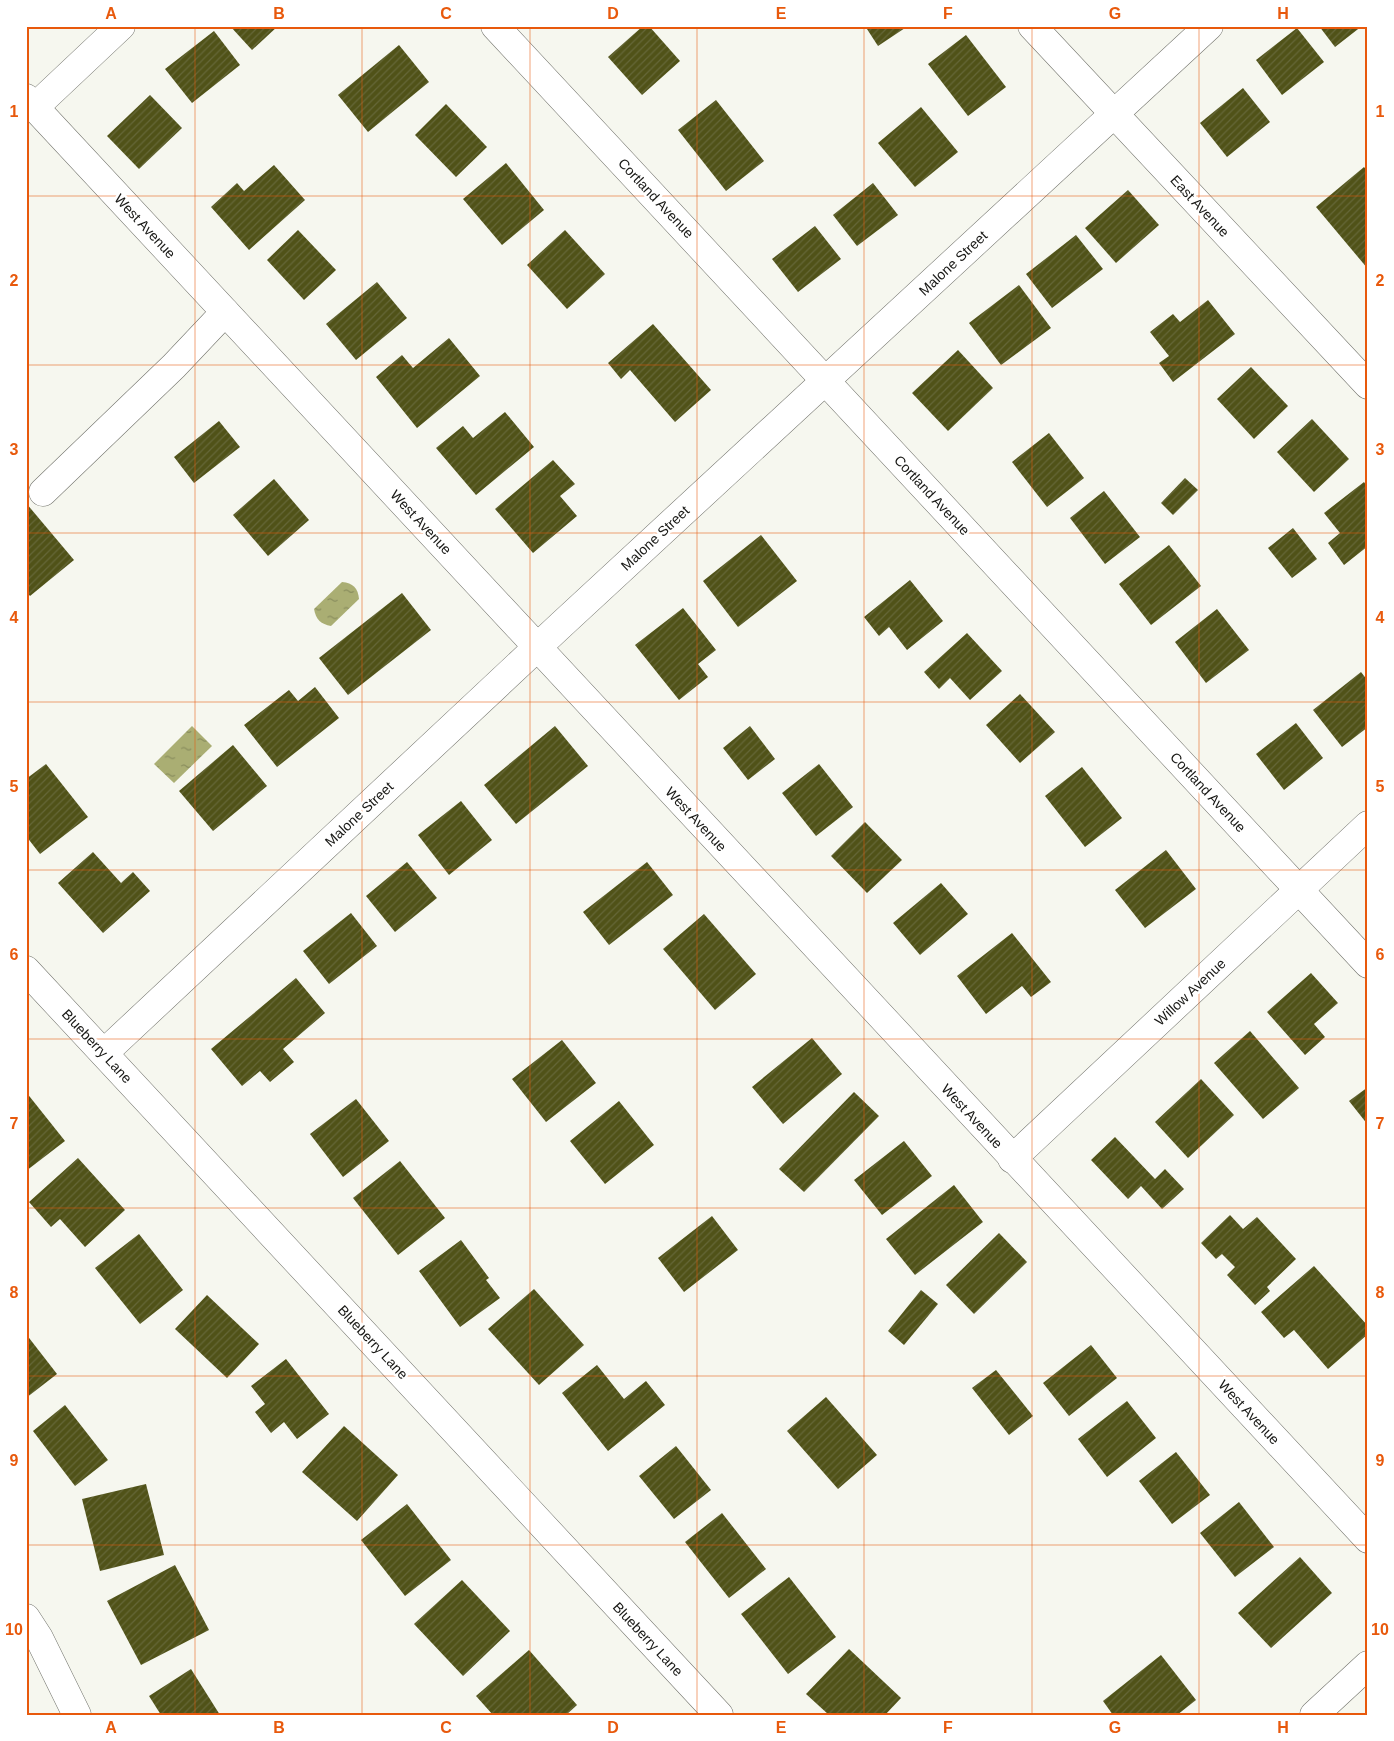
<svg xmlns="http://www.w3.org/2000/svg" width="1394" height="1741" viewBox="0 0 1394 1741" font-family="Arial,sans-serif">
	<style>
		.water { fill: url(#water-ripples) }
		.building { fill: url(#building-hatch) }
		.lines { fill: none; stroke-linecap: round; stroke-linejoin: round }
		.minor-casing { stroke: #72736c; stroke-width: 29 }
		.minor { stroke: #fff; stroke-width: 28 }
		.grid { fill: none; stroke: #e8590c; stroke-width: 1; stroke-opacity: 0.55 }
		.labels { text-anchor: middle; stroke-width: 5; stroke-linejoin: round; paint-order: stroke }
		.street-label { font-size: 14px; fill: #171714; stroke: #fff }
		.neatline { fill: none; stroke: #e8590c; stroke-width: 2 }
		.grid-label { font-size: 16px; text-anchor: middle; font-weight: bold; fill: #e8590c }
	</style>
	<defs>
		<pattern id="water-ripples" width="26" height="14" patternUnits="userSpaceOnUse" patternTransform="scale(1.25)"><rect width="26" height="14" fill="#aaae73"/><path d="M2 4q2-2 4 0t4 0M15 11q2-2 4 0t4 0" fill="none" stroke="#898d5d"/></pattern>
		<pattern id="building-hatch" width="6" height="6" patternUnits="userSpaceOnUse" patternTransform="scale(1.25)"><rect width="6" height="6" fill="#505218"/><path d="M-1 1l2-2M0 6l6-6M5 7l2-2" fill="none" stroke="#656738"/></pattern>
	</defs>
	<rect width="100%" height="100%" fill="#f6f7ef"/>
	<!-- water -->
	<g class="water">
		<path d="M342,582C353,583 358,588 359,599L331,626C321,624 316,620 314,609Z"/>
		<polygon points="192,726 212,746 174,783 154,764"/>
	</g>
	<!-- building -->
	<g class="building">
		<polygon points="230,26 278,26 252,50"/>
		<polygon points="643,26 649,26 680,61 642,95 608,57"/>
		<polygon points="865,26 908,26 878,46"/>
		<polygon points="1319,26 1362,26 1335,47"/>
		<polygon points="1297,28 1324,62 1282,95 1256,60"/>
		<polygon points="214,31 240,65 192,103 165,69"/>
		<polygon points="966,35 1006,87 968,116 928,64"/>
		<polygon points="399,45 429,82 368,132 338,95"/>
		<polygon points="1243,88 1270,122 1227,157 1200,123"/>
		<polygon points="150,95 182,128 139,169 107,136"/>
		<polygon points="716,100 764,161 726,191 678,130"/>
		<polygon points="446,104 487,147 456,177 415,135"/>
		<polygon points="921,107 958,152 915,187 878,143"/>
		<polygon points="506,163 544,210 502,245 463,199"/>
		<polygon points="274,165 305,200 249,250 211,207 237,183 244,191"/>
		<polygon points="1364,167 1368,172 1368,269 1316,207"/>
		<polygon points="873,183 898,215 857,246 833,215"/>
		<polygon points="1128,190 1159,225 1116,263 1085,228"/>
		<polygon points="815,226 841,259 798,292 772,259"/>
		<polygon points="298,230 336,270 304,300 267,260"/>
		<polygon points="565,230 605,274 567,309 527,265"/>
		<polygon points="1076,235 1103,269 1052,308 1026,274"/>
		<polygon points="377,282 407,318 356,360 326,324"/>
		<polygon points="1019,285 1051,328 1001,365 969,323"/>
		<polygon points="1208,300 1235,334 1173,382 1159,363 1169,356 1150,332 1173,314 1180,322"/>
		<polygon points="653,324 711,390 675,422 630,370 621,379 608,363"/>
		<polygon points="449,338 480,376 417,428 376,377 402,355 413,368"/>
		<polygon points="958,350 993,388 948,431 912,393"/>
		<polygon points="1251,367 1288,406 1254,439 1217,399"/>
		<polygon points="505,412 534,447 476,495 436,448 463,426 473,438"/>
		<polygon points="1312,419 1349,459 1314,492 1277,452"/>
		<polygon points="219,421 240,447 194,483 174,457"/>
		<polygon points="1049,433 1084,478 1047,507 1012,462"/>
		<polygon points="553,460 575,484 560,496 577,516 533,553 495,509"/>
		<polygon points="1185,478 1198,490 1173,515 1161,503"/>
		<polygon points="274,479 309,520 268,556 233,515"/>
		<polygon points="1364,482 1368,488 1368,546 1344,565 1328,543 1340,533 1324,513"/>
		<polygon points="1104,491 1140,537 1105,564 1070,518"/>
		<polygon points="26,503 74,560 30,596 26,591"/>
		<polygon points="1293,528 1317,559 1292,578 1268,548"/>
		<polygon points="761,535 797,581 738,627 703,581"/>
		<polygon points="1169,545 1201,586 1151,625 1119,584"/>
		<polygon points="910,580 943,621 907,650 889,627 879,636 864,617"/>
		<polygon points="402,593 431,630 348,695 319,658"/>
		<polygon points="683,608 716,650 698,664 708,677 679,700 635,645"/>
		<polygon points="1217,609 1249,650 1206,683 1175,642"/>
		<polygon points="967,633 1002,671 970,700 950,678 939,689 924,672"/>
		<polygon points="1361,672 1368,681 1368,727 1342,747 1313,710"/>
		<polygon points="315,687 339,718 277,767 244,725 289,690 298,701"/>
		<polygon points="1020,694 1055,732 1020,763 986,725"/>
		<polygon points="1296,723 1323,758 1284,790 1256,754"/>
		<polygon points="555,726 588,766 516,824 484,785"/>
		<polygon points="750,726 775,759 748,780 723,748"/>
		<polygon points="233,745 267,786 213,831 179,791"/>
		<polygon points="46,764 88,817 40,854 26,836 26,779"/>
		<polygon points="819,764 853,807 816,836 782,793"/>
		<polygon points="1082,767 1122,818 1085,847 1045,796"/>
		<polygon points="461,801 492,840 449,875 418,835"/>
		<polygon points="865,822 902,860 867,893 831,856"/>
		<polygon points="1166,850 1196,889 1145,928 1115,890"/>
		<polygon points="93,852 121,883 133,872 150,891 103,933 58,883"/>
		<polygon points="407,862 437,898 395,932 366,896"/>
		<polygon points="647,862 673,895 609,945 583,912"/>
		<polygon points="941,883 968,914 920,955 893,923"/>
		<polygon points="351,913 377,946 329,984 303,951"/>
		<polygon points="704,914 756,974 715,1010 663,949"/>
		<polygon points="1012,933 1051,982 1031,997 1022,986 986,1014 957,976"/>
		<polygon points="1311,973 1338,1003 1314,1024 1325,1037 1305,1055 1267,1012"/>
		<polygon points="296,978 325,1013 283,1049 294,1062 270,1082 260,1071 242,1086 211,1049"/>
		<polygon points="1250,1031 1299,1088 1263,1119 1214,1063"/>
		<polygon points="812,1038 842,1074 783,1124 752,1087"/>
		<polygon points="562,1040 596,1083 546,1122 512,1079"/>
		<polygon points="1201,1079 1234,1115 1188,1158 1155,1122"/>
		<polygon points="1368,1087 1368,1125 1349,1101"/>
		<polygon points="26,1092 65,1141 26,1171"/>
		<polygon points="854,1092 879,1116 804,1192 779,1169"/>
		<polygon points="356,1099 389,1141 343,1177 310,1134"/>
		<polygon points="619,1101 654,1145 605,1184 570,1141"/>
		<polygon points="1115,1137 1155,1179 1165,1169 1184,1189 1162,1209 1141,1186 1128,1199 1091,1160"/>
		<polygon points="904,1141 932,1176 882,1215 854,1180"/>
		<polygon points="78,1158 125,1210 85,1247 60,1219 51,1227 29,1202"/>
		<polygon points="400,1161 445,1218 398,1255 353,1198"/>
		<polygon points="954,1185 983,1222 915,1275 886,1239"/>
		<polygon points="1230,1215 1243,1229 1257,1217 1296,1259 1267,1287 1270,1291 1255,1305 1227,1275 1235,1267 1222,1254 1216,1259 1201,1243"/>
		<polygon points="712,1216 738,1250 684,1292 658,1258"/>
		<polygon points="999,1233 1027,1262 974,1314 946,1285"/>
		<polygon points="139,1234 183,1290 140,1324 95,1268"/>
		<polygon points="461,1240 489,1278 486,1280 500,1298 460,1327 419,1271"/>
		<polygon points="1314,1266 1368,1326 1368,1334 1328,1369 1294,1330 1284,1338 1261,1312"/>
		<polygon points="534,1289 584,1345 539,1385 488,1329"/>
		<polygon points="921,1290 938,1304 904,1345 888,1331"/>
		<polygon points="207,1295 259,1344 227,1378 175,1329"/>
		<polygon points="26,1334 57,1374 26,1398"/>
		<polygon points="1091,1345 1117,1378 1069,1416 1043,1383"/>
		<polygon points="286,1359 329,1414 297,1439 284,1422 271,1433 255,1412 265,1404 251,1386"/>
		<polygon points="597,1365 624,1399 646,1381 665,1405 608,1451 562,1393"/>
		<polygon points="996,1370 1033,1416 1009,1435 972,1388"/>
		<polygon points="826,1397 877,1455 838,1489 787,1431"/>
		<polygon points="1127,1401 1156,1438 1107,1477 1078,1439"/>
		<polygon points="65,1405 108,1460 75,1486 33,1431"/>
		<polygon points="344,1426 398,1475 357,1521 302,1472"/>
		<polygon points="676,1446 711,1490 674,1519 639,1476"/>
		<polygon points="1176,1452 1210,1495 1172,1524 1139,1481"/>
		<polygon points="146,1484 164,1555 100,1571 82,1499"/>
		<polygon points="1239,1502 1274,1547 1235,1577 1200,1533"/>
		<polygon points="407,1504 451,1560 405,1596 361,1540"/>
		<polygon points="722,1513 766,1569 729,1598 685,1542"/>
		<polygon points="1300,1557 1332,1593 1271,1648 1238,1613"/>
		<polygon points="175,1565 209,1630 141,1665 107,1601"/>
		<polygon points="789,1577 836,1637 788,1674 741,1614"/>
		<polygon points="462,1580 510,1631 463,1676 414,1624"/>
		<polygon points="849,1649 901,1698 885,1715 829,1715 806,1694"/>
		<polygon points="529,1650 577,1705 566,1715 493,1715 476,1696"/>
		<polygon points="1161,1655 1196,1700 1177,1715 1113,1715 1103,1701"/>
		<polygon points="191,1669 220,1715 161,1715 149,1696"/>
	</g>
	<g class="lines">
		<defs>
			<g id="minor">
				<polyline points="495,26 1368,964"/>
				<polyline points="1032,26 1368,385"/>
				<polyline points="26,98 1368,1539"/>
				<polyline points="35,107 121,26"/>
				<polyline points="43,492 174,366 225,312"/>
				<polyline points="26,970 719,1715"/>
				<polyline points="104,1053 561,625 1209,26"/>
				<polyline points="1012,1159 1368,825"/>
				<polyline points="26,1618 39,1638 77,1715"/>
				<polyline points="1314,1715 1368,1665"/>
			</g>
		</defs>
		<!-- minor casing -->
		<use href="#minor" class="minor-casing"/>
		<!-- minor -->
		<use href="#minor" class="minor"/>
	</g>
	<!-- grid -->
	<path class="grid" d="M195,26V1715M362,26V1715M530,26V1715M697,26V1715M864,26V1715M1032,26V1715M1199,26V1715M26,196H1368M26,365H1368M26,533H1368M26,702H1368M26,870H1368M26,1039H1368M26,1208H1368M26,1376H1368M26,1545H1368"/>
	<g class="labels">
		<!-- street labels -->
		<g class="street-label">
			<text transform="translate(656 198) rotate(47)" y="5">Cortland Avenue</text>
			<text transform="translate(1200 206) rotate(47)" y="5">East Avenue</text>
			<text transform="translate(145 226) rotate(47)" y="5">West Avenue</text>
			<text transform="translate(953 263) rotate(-43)" y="5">Malone Street</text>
			<text transform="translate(932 495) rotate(47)" y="5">Cortland Avenue</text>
			<text transform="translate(421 522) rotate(47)" y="5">West Avenue</text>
			<text transform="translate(655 538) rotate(-43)" y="5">Malone Street</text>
			<text transform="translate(1208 792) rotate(47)" y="5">Cortland Avenue</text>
			<text transform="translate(359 814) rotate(-43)" y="5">Malone Street</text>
			<text transform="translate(696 819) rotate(47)" y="5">West Avenue</text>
			<text transform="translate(1190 992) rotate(-43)" y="5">Willow Avenue</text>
			<text transform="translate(97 1046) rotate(47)" y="5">Blueberry Lane</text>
			<text transform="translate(972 1116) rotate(47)" y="5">West Avenue</text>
			<text transform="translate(373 1342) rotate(47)" y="5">Blueberry Lane</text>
			<text transform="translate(1249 1412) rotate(47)" y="5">West Avenue</text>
			<text transform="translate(648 1639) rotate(47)" y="5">Blueberry Lane</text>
		</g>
	</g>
	<!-- border -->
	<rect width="1394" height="1741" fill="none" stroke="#ffffff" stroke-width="55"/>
	<rect x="28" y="28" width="1338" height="1686" class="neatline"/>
	<g class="grid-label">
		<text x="111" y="19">A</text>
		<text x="279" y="19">B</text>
		<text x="446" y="19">C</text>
		<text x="613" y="19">D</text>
		<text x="781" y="19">E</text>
		<text x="948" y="19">F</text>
		<text x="1115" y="19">G</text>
		<text x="1283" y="19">H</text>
		<text x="14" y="117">1</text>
		<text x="1380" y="117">1</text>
		<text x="14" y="286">2</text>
		<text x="1380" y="286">2</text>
		<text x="14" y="455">3</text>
		<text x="1380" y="455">3</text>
		<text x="14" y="623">4</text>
		<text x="1380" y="623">4</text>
		<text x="14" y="792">5</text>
		<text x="1380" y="792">5</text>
		<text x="14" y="960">6</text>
		<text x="1380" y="960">6</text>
		<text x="14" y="1129">7</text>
		<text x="1380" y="1129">7</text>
		<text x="14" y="1298">8</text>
		<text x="1380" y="1298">8</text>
		<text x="14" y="1466">9</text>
		<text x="1380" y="1466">9</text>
		<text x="14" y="1635">10</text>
		<text x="1380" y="1635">10</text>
		<text x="111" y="1733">A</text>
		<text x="279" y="1733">B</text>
		<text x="446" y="1733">C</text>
		<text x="613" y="1733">D</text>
		<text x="781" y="1733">E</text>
		<text x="948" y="1733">F</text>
		<text x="1115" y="1733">G</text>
		<text x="1283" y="1733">H</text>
	</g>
</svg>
